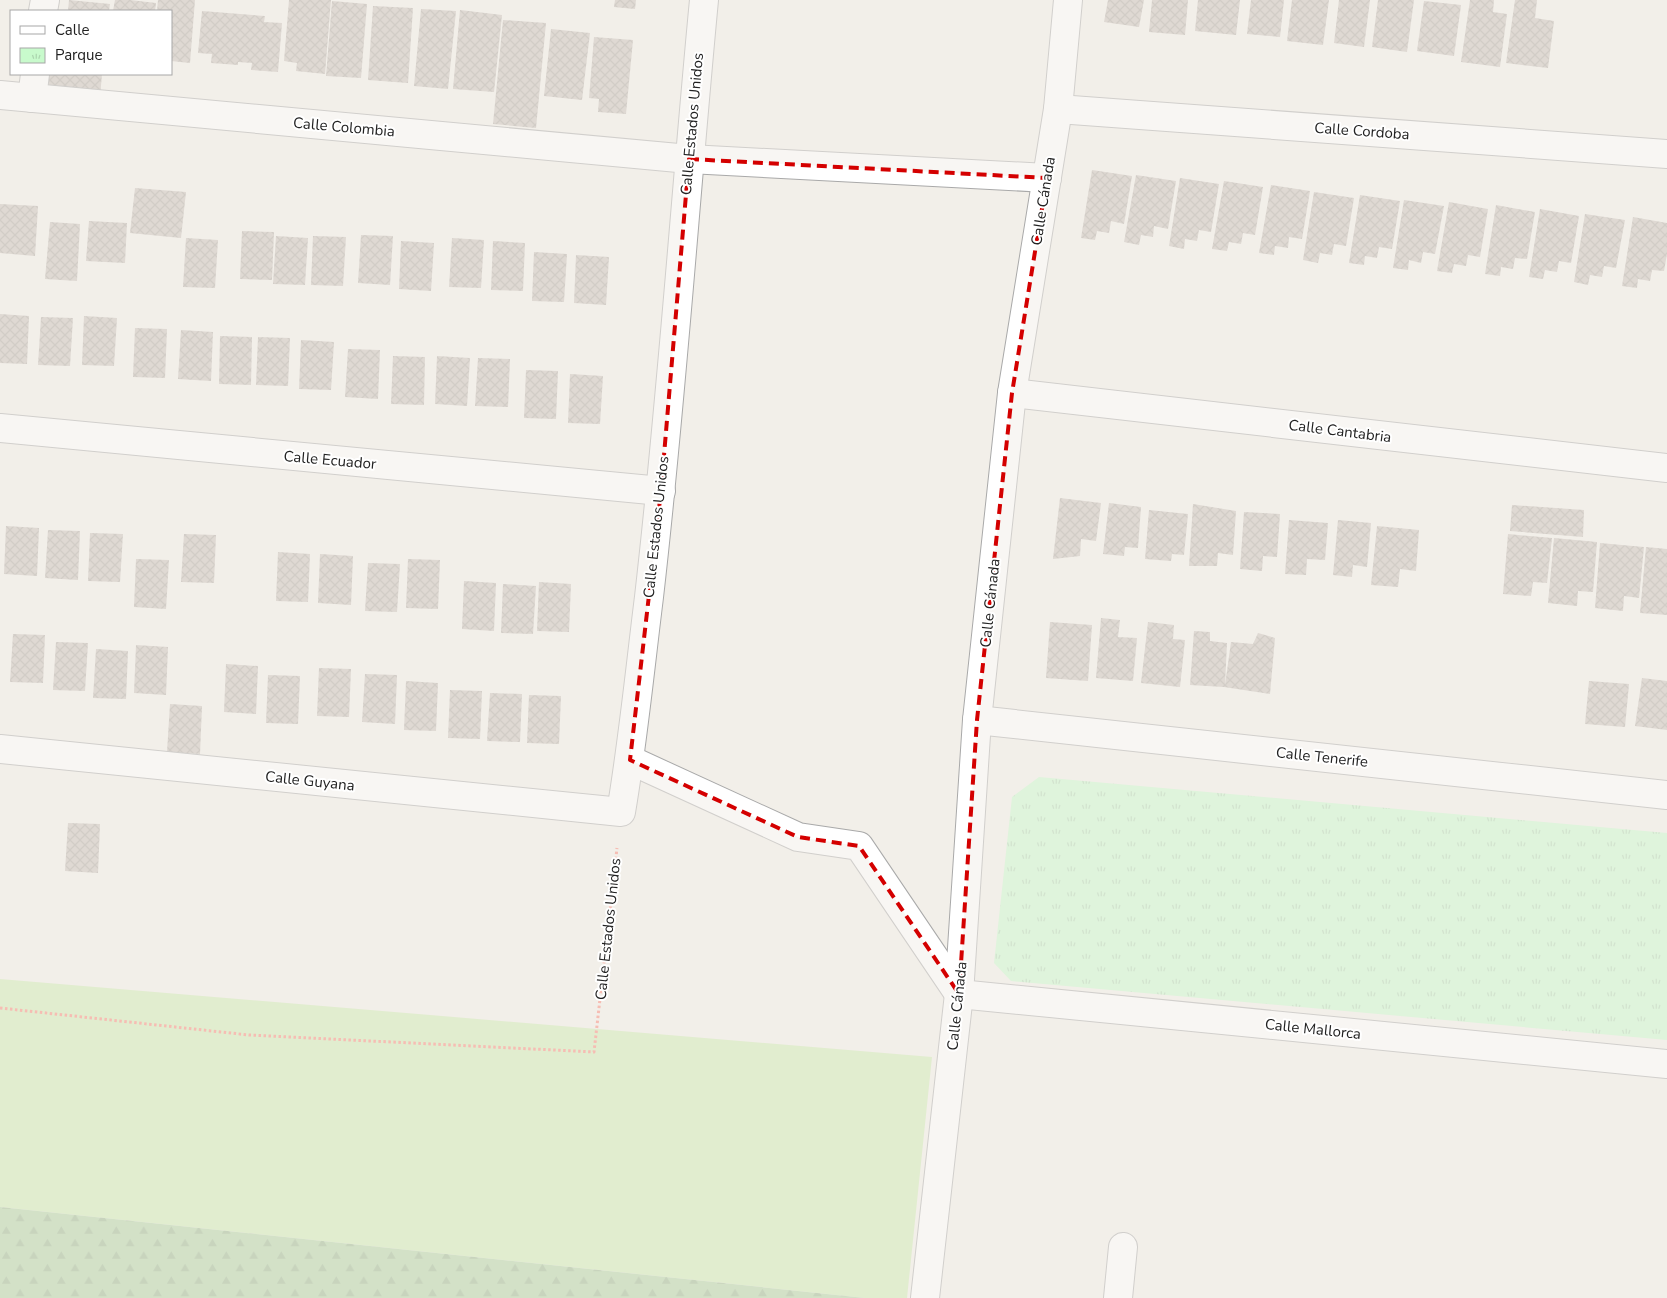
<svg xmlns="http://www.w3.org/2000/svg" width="1667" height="1298" viewBox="0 0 1667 1298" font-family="'Nunito Sans',sans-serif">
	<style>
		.grass { fill: #cdebb0 }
		.forest { fill: url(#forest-firs) }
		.park { fill: url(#park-tufts) }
		.building { fill: url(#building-cross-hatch) }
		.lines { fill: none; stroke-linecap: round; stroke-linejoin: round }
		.street-casing { stroke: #a9a9a9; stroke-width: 30 }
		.path { stroke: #fa8072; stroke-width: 3; stroke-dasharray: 2.5 2.5; stroke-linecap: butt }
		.street { stroke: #fff; stroke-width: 28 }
		.marked { fill: none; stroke: #d40000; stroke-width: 4; stroke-dasharray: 10 6; stroke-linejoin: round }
		.labels { text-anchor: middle; stroke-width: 4; stroke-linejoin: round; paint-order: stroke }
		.street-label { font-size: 15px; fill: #222; stroke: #fff }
	</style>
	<defs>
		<pattern id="forest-firs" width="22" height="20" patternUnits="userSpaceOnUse" patternTransform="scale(1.25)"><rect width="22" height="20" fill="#add19e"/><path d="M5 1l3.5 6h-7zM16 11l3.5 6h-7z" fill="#95b388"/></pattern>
		<pattern id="park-tufts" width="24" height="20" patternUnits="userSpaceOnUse" patternTransform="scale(1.25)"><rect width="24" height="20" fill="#c8facc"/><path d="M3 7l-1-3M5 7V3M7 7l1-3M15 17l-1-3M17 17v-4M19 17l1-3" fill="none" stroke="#acd6af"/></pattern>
		<pattern id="building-cross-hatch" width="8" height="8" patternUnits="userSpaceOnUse" patternTransform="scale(1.25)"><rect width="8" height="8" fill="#c7bfb8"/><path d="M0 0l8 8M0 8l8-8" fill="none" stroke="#aba49e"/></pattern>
	</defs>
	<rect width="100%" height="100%" fill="#f2efe9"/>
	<!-- grass -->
	<polygon class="grass" points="0,979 932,1057 907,1298 865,1298 0,1207"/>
	<!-- forest -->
	<polygon class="forest" points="0,1207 865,1298 0,1298"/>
	<!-- park -->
	<polygon class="park" points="1039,777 1667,833 1667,1040 1011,981 994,963 1012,797"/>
	<!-- building -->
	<g class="building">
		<polygon points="69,0 110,4 109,11 68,11"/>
		<polygon points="115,0 130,0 156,3 155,11 113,11"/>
		<polygon points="158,0 195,0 190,63 171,61 171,11 157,11"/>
		<polygon points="289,0 331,0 325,74 296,71 297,63 284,61"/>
		<polygon points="615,0 636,0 635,9 614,7"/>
		<polygon points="1108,0 1144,0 1139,27 1104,22"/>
		<polygon points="1152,0 1188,0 1185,35 1149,32"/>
		<polygon points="1198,0 1240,0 1236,35 1195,31"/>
		<polygon points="1251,0 1284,0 1280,37 1247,34"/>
		<polygon points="1292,0 1329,0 1323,45 1287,41"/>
		<polygon points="1339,0 1370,0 1364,47 1334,43"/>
		<polygon points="1378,0 1414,0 1407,52 1372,47"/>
		<polygon points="1470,0 1494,0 1493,12 1507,14 1500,67 1461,62"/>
		<polygon points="1515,0 1537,0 1535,18 1554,21 1548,68 1506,63"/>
		<polygon points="332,1 367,4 361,78 326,76"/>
		<polygon points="1424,1 1461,5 1454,56 1417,51"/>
		<polygon points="373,6 413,8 408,83 368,80"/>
		<polygon points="421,9 456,11 448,89 414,86"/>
		<polygon points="460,10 502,15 494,92 453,89"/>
		<polygon points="202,11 265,16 264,22 282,23 278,72 251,70 252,63 238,62 238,65 211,63 212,54 198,53"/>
		<polygon points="503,20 546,23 536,128 493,124"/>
		<polygon points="551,29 590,33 582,100 544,96"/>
		<polygon points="594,37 633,40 626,114 598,112 599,99 589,98"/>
		<polygon points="49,74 102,74 100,97 48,93"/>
		<polygon points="1092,170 1132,176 1124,224 1111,221 1109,233 1097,231 1095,240 1081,238"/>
		<polygon points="1136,175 1176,181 1168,229 1154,226 1153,237 1141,235 1139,245 1124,242"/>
		<polygon points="1180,178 1219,184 1211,232 1199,230 1197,241 1185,239 1184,249 1169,246"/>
		<polygon points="1224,181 1263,187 1255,235 1243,233 1241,244 1229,242 1227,251 1212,249"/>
		<polygon points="1271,185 1310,191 1302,239 1289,237 1288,248 1275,246 1274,255 1259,253"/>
		<polygon points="135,188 186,192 181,238 130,233"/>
		<polygon points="1314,192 1354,198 1346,246 1334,244 1332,255 1320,253 1318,263 1303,260"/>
		<polygon points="1360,195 1400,201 1392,249 1379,247 1377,258 1365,256 1364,265 1349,263"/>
		<polygon points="1404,200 1444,206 1435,254 1423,252 1421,263 1409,260 1408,270 1393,268"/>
		<polygon points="1449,202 1488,209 1480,257 1468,255 1466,266 1454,264 1452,273 1437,271"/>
		<polygon points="0,204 38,206 35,256 0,253"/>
		<polygon points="1496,205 1535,212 1527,259 1515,258 1513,269 1501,267 1500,276 1485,274"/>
		<polygon points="1540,209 1579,216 1571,263 1559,261 1557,272 1545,270 1543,279 1529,277"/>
		<polygon points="1585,214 1625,220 1616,268 1604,266 1602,277 1590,275 1588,285 1574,282"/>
		<polygon points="1633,217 1667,223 1667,254 1664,271 1652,270 1650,281 1638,279 1637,288 1622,286"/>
		<polygon points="89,221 127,223 125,263 86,261"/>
		<polygon points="50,222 80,224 77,281 45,279"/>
		<polygon points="242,231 274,232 272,280 240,279"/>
		<polygon points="361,235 393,236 390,285 358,283"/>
		<polygon points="276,236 308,238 305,285 273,284"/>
		<polygon points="313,236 346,237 343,286 311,285"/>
		<polygon points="186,238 218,240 215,288 183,287"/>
		<polygon points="452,238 484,240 481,288 449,287"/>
		<polygon points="401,241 434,243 431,291 399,289"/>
		<polygon points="493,241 525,243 523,291 491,290"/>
		<polygon points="534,252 567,254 564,302 532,301"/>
		<polygon points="576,255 609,257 606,305 574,303"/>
		<polygon points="0,314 29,316 27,364 0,363"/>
		<polygon points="84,316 117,318 114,366 82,365"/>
		<polygon points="41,317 73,318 70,366 38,365"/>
		<polygon points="135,328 167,329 165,378 133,377"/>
		<polygon points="181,330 213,332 211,381 178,379"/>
		<polygon points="220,336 252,337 251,385 219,384"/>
		<polygon points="258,337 290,338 288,386 256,385"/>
		<polygon points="301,340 334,342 331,390 299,389"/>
		<polygon points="348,349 380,350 378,399 345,397"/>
		<polygon points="393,356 425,357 424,405 391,404"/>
		<polygon points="437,356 470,358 467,406 435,404"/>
		<polygon points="478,358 510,359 508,407 475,406"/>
		<polygon points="526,370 558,371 556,419 524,418"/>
		<polygon points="570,374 603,376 600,424 568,423"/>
		<polygon points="1060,498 1101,503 1096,541 1081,539 1080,556 1053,559"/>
		<polygon points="1109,503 1141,507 1138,548 1125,547 1124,556 1103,554"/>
		<polygon points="1193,504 1236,511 1233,555 1218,553 1217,566 1189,566"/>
		<polygon points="1512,505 1584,510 1583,537 1510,531"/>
		<polygon points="1149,510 1188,514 1184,555 1172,554 1171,561 1145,559"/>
		<polygon points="1244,512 1280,514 1277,557 1263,556 1262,571 1240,569"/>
		<polygon points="1289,520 1328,523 1325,560 1307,559 1306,575 1285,574"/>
		<polygon points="1338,520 1371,523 1367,567 1353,565 1352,577 1333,575"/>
		<polygon points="6,526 39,528 37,576 4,574"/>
		<polygon points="1377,526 1419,530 1416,571 1400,569 1398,587 1371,585"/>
		<polygon points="48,530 80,531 78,580 45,578"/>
		<polygon points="90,533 123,534 120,582 88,581"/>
		<polygon points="184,534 216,535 214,583 181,582"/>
		<polygon points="1508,534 1552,538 1547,583 1533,582 1531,596 1503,594"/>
		<polygon points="1554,538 1597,542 1593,592 1578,591 1577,606 1548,603"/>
		<polygon points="1600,543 1644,547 1639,598 1624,596 1623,611 1595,608"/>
		<polygon points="1646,547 1667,549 1667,615 1640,613"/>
		<polygon points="278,552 310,554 308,602 276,601"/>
		<polygon points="320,554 353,556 351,605 318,603"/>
		<polygon points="136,559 169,560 166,609 134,607"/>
		<polygon points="408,559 440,560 438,609 406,608"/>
		<polygon points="368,563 400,564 397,612 365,611"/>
		<polygon points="464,581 496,583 494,631 462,629"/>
		<polygon points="539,582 571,584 569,632 537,631"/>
		<polygon points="503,584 536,586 533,634 501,633"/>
		<polygon points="1101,618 1120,620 1118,637 1137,638 1133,681 1096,678"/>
		<polygon points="1050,622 1092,625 1088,681 1046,678"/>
		<polygon points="1148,622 1174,625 1173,639 1185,640 1180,687 1141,683"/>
		<polygon points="1194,631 1210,632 1210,641 1227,643 1225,685 1231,642 1253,644 1258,633 1275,638 1270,694 1224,687 1190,685"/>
		<polygon points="13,634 45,635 43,683 10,682"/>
		<polygon points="56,642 88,643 85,691 53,690"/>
		<polygon points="136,645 168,647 166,695 134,693"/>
		<polygon points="96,649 128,651 126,699 93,698"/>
		<polygon points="226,664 258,666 256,714 224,712"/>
		<polygon points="319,668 351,669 349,717 317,716"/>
		<polygon points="365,674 397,675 395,724 362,722"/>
		<polygon points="268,675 300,676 298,724 266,723"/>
		<polygon points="1642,678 1667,681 1667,730 1635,726"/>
		<polygon points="406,681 438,683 436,731 404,730"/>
		<polygon points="1589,681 1629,684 1625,727 1585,724"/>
		<polygon points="450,690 482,691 480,739 448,738"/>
		<polygon points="490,693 522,694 520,742 487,741"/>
		<polygon points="529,695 561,696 559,744 527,743"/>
		<polygon points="170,704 202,706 200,754 167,752"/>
		<polygon points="68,823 100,824 98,873 65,871"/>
	</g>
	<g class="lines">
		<defs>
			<g id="street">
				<polyline points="43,11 45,0"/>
				<polyline points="0,95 689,159 1047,178"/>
				<polyline points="32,98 35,74"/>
				<polyline points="1058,109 1667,154"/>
				<polyline points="1012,393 1667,468"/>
				<polyline points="0,428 661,491"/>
				<polyline points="977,720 1667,795"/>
				<path d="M0,749L621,812C633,741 640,669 649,597C672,398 685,199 704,0"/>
				<polyline points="630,760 798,837 859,846 959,994 1667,1064"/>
				<polyline points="925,1298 959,994 977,720 1012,393 1058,109 1068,0"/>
				<polyline points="1118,1298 1123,1247"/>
			</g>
		</defs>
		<!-- street casing -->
		<use href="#street" class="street-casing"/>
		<!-- path -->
		<polyline class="path" points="0,1008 249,1035 594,1052 617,848"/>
		<!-- street -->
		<use href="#street" class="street"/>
	</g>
	<!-- marked area -->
	<path d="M0 0H1667V1298H0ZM689,159L1047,178L1012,393L977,720L959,994L859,846L798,837L630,760L661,491Z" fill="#f2efe9" fill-opacity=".55" fill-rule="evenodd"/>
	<path class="marked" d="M689,159L1047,178L1012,393L977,720L959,994L859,846L798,837L630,760L661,491Z"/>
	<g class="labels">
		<!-- street labels -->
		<g class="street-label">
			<text transform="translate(692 124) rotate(-85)" y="5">Calle Estados Unidos</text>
			<text transform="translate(344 127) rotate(5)" y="5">Calle Colombia</text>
			<text transform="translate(1362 131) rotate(4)" y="5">Calle Cordoba</text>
			<text transform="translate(1043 201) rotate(-81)" y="5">Calle Cánada</text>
			<text transform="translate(1340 431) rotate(7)" y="5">Calle Cantabria</text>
			<text transform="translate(330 460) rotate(5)" y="5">Calle Ecuador</text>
			<text transform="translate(656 527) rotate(-84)" y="5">Calle Estados Unidos</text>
			<text transform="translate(990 603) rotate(-84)" y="5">Calle Cánada</text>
			<text transform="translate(1322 757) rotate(6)" y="5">Calle Tenerife</text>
			<text transform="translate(310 781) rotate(6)" y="5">Calle Guyana</text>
			<text transform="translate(608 929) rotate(-84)" y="5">Calle Estados Unidos</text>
			<text transform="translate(957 1006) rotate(-84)" y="5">Calle Cánada</text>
			<text transform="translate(1313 1029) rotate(6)" y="5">Calle Mallorca</text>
		</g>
	</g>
	<!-- legend -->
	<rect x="10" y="10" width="162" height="65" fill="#ffffff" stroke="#a7a7a7"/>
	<rect x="20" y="26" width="25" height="8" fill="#ffffff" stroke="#a7a7a7"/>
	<text x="55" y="35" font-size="15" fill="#222222">Calle</text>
	<rect x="20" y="48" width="25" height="15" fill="url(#park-tufts)" stroke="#a7a7a7"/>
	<text x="55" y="60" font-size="15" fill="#222222">Parque</text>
</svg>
